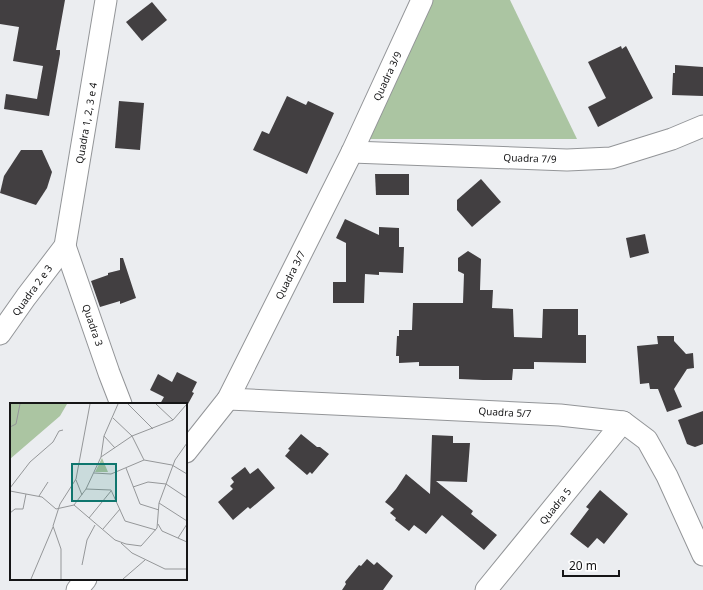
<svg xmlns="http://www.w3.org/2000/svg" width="703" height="590" viewBox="0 0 703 590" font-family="'Noto Sans',sans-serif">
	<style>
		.green { fill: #abc5a2 }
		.building { fill: #423f41 }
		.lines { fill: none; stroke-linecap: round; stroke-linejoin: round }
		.street-casing { stroke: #939598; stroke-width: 23 }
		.street { stroke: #fff; stroke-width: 21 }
		.labels { text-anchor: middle; stroke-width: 4; stroke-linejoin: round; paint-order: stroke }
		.street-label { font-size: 10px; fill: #151516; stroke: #fff }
		.inset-road { fill: none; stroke: #959799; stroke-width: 1 }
		.view { fill: #0f766e; fill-opacity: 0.15; stroke: #0f766e; stroke-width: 2 }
		.inset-edge { fill: none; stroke: #151516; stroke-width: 2 }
	</style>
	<rect width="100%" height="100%" fill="#ebedf0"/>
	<!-- green -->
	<polygon class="green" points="431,0 510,0 577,139 368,139"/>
	<!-- building -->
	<g class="building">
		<polygon points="0,0 65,0 56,50 60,50 60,54 49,116 4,109 6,94 37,99 43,66 13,61 19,27 0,24"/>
		<polygon points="152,2 167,20 142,41 126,22"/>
		<polygon points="621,46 622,49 626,46 653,98 598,127 588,107 606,98 588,62"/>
		<polygon points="675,65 703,67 703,96 672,95 673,73 675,73"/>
		<polygon points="287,96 306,105 308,101 334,113 307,174 253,150 262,131 269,134"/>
		<polygon points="119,101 144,103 140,150 115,148"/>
		<polygon points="21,150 42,150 52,172 47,188 36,205 0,193 4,176"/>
		<polygon points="375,174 409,174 409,195 376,195"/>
		<polygon points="481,179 501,202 472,227 457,210 457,200"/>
		<polygon points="345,219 379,235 379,227 399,228 399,247 404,247 403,273 379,272 379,275 365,274 364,303 333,303 333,282 346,282 346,243 336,238"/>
		<polygon points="645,234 649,253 630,258 626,238"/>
		<polygon points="468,251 481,259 480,290 493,290 492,308 513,309 514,337 542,338 543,309 578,309 578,335 586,335 586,363 534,362 534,369 513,369 512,380 483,380 459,379 459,366 419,366 419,362 399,363 399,356 396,356 397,336 399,336 399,330 412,330 413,303 463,303 464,274 458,271 458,258"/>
		<polygon points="120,258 123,258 136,298 120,304 120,301 100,307 91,281 108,275 108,273 120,270"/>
		<polygon points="657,336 674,336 674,341 686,354 693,353 694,368 687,369 674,389 682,407 667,412 658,389 650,389 649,383 640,384 637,346 658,344"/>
		<polygon points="177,372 197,382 192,392 194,393 188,404 160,404 164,397 150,390 158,374 172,382"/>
		<polygon points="703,411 703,444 695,447 692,446 687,444 678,420"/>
		<polygon points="301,434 317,447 320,447 329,454 312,474 310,472 307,475 285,456 290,450 288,449"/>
		<polygon points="432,435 453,436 453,443 470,443 467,482 436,481 473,511 471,514 497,535 484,550 442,515 426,534 414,525 409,531 395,520 396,518 390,513 394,509 385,502 396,489 406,474 430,494"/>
		<polygon points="245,467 250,474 258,468 275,488 250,509 248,507 233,520 218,502 233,489 230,486 234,482 231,478"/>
		<polygon points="600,490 628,514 604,544 597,538 588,548 570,534 589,509 586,507"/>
		<polygon points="367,559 374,565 377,562 393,576 383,590 342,590 346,584 345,582 359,565 361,566"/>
	</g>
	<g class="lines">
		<defs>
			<g id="street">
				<polyline points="352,152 567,160 611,158 672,139 703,126"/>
				<polyline points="65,246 109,373 121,404"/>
				<polyline points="0,334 26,297 65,246 106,0"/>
				<polyline points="228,399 560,415 623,422 647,440 667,476 703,555"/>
				<polyline points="186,452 228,399 352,152 422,0"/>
				<polyline points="77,590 86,579"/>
				<polyline points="486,590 623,422"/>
			</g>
		</defs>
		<!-- street casing -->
		<use href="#street" class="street-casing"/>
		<!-- street -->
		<use href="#street" class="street"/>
	</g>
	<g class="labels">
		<!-- street labels -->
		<g class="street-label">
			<text transform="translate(387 76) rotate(-65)" y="4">Quadra 3/9</text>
			<text transform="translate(86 123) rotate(-80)" y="4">Quadra 1, 2, 3 e 4</text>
			<text transform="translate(530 158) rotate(2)" y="4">Quadra 7/9</text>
			<text transform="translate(290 275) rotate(-63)" y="4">Quadra 3/7</text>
			<text transform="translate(32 290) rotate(-54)" y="4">Quadra 2 e 3</text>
			<text transform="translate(93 325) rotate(71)" y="4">Quadra 3</text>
			<text transform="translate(505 412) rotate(3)" y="4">Quadra 5/7</text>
			<text transform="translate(555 506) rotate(-51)" y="4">Quadra 5</text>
		</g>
	</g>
	<!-- overview -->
	<g transform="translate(10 403)">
		<rect width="177" height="177" fill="#ebedf0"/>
		<path d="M0,1H57L50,13L0,56ZM92,55L98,69H85Z" fill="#abc5a2"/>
		<path class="inset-road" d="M118,1L143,26M146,1L163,17M103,15L122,33L134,57M0,24L6,21L10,1M94,33L105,45M91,54L122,33L163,17L176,2M134,57L162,62L177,71M116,65L130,101L149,107M84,70L101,71L134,57M66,77L72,92M123,84L138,79L156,81L177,95M0,85L20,59L43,39L49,28L53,27M76,86L101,87L115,118L146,127M0,88L32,94L46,106L64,102L105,137L116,141L131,143L147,125L149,100L165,57L177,40M29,93L38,79M149,100L177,118M64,102L76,86L91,54L94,33L108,1M0,110L5,106H13L16,91M79,115L101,88M148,121L152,128L177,139M93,126L110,106M168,135L177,121M111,140L122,150L155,166H177M72,162L77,137L85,122M21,176L43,124M51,176V146L43,123L50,101L66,76L80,1M113,176L135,157"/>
		<path class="view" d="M62,61H106V98H62Z"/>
		<rect width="177" height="177" class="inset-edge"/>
	</g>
	<!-- scale -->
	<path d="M563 570v6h56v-6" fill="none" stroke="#151516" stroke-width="2"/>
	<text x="569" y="570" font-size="12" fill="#151516" stroke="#ffffff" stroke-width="3" paint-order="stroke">20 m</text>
</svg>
